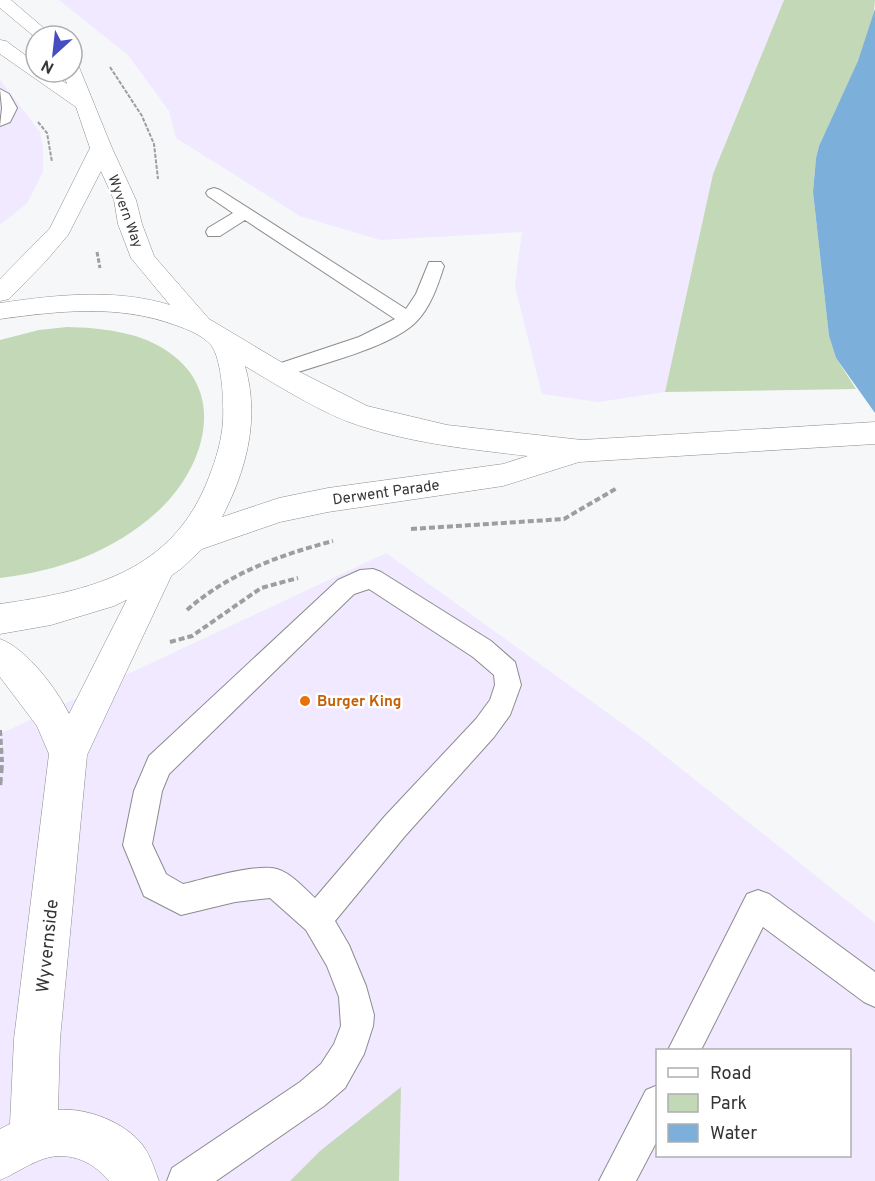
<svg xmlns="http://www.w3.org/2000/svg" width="875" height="1181" viewBox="0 0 875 1181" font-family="Overpass,sans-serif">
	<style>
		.commercial { fill: #f0e9ff; fill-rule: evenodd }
		.green { fill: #c3d8b6 }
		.water { fill: #7cafd9 }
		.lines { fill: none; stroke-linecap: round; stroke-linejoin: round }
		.service-casing { stroke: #8c8c8e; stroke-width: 2 }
		.minor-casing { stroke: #8c8c8e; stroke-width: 1 }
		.tertiary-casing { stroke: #8c8c8e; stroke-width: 1 }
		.path-far3 { stroke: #9d9ea0; stroke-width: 2; stroke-dasharray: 4 1.5; stroke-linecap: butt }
		.path-far2 { stroke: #9d9ea0; stroke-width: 3; stroke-dasharray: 4.5 2; stroke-linecap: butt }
		.path-far1 { stroke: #9d9ea0; stroke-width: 4; stroke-dasharray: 6 3; stroke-linecap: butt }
		.path { stroke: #9d9ea0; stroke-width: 4.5; stroke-dasharray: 8 4; stroke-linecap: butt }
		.service { fill: #fff; fill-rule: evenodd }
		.minor { fill: #fff; fill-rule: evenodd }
		.tertiary { fill: #fff; fill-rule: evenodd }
		.food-dot { fill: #e8710a; stroke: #fff; stroke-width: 2 }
		.labels { text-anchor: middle; stroke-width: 5; stroke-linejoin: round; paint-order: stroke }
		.far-street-label { font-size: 14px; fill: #353536; stroke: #fff }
		.street-label { font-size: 15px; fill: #353536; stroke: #fff }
		.food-label { font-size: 15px; font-weight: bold; fill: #c56008; stroke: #fff; text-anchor: start }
		.near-street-label { font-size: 18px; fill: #353536; stroke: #fff }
	</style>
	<rect width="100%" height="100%" fill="#f6f7f9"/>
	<!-- commercial -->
	<g class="commercial">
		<polygon points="59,0 784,0 713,174 665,392 598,402 542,394 515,286 522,232 380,240 300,216 176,138 169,111 128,55"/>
		<polygon points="0,80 40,132 43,148 43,172 27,203 0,225"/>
		<path d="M386,553L645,740L875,923V1181H0V734ZM658,1050H850V1156H658Z"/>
	</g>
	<!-- green -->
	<g class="green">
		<polygon points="784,0 875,0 873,21 858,62 819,146 816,158 813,192 829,336 836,358 856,389 665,392 713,174"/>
		<path d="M67,327C100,328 135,331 164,349C230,390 205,468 157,512C113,552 58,571 0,578V340L39,330Z"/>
		<polygon points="401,1087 399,1181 290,1181 320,1151"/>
	</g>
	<!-- water -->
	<polygon class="water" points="875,9 875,413 836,358 829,336 813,192 816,158 819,146 858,61"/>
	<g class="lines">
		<defs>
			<g id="service">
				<polygon points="0,89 9,94 17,108 10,122 0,126 2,108"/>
				<path d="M214,188L220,190L406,309L416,294L429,262H441L444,266C438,285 430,309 415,323C387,349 319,364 283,377L276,379L269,377L266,372L269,367L359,337L395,319L245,220L220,236H208L206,232L208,228L233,213L208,196L206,193L208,190Z"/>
				<path d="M373,569L381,572L491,641L515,662L521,685L510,715L494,737L405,836L335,921L349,945L366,986L374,1015L373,1026L364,1054L345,1088L324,1106L216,1181H167L172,1168L300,1082L321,1064L334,1044L341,1026L339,997L327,966L306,930L270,898L235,902L181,915L144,896L123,845L134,791L149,756L338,580L360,570ZM369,589L473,657L494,675L495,685L490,700L476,719L385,816L315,898C304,888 291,873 277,869C257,863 205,879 183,884L166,874L152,844L162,791L169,774L354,594Z"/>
				<polygon points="758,890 769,894 875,972 875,1007 864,1002 763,927 701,1050 668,1050 747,894"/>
				<polygon points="658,1085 658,1139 636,1181 599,1181 646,1090"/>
			</g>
			<path id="minor" d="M159,555L170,558L175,568L87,755L60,1039L58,1110C88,1107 130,1124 146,1150C152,1160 155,1171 159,1181H109C92,1160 65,1149 38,1161C25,1166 13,1175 0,1180V1129L10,1124L14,1039L49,754L37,726L0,677V639C26,648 57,689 69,714L148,558Z"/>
			<g id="tertiary">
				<polygon points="0,0 11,0 53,36 36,36 36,38 0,8"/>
				<path d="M0,40L6,41L36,63V72H49L67,84L63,72H72V65L79,67L112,148L136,200L142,224L154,256L209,319L286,365L367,406L447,425L582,440L875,422V444L579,462L503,486L328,512L280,522L202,549L182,568L161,583L114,606L51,625L0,634V604C91,591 173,572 209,477C216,459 222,440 223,420C224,402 222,359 211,345C202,335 187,329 175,325C118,304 59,311 0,319V303C56,295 115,288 170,305L131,258L118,224L114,200L101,171L68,235L46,261L9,299L0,301V279L50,228L90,148L76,107L0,54ZM245,366C275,384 317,410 349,422C407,443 468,449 528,456L503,464L328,488L279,498L222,517C247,469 260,418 245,366Z"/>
			</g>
		</defs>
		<!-- service casing -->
		<use href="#service" class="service-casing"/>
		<!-- minor casing -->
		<use href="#minor" class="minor-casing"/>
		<!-- tertiary casing -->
		<use href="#tertiary" class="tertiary-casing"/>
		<!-- path-far3 -->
		<g class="path-far3">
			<polyline points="110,67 142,116 154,144 158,179"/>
			<polyline points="38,122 47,133 52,162"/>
		</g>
		<!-- path-far2 -->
		<polyline class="path-far2" points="97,252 100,268"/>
		<!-- path-far1 -->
		<g class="path-far1">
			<polyline points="411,529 564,519 617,488"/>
			<path d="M187,610C229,573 280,555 333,541"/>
			<polyline points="170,642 192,636 261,588 298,578"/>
			<polyline points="0,730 2,762"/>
		</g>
		<!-- path -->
		<polyline class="path" points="0,785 2,761"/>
		<!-- service -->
		<use href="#service" class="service"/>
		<!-- minor -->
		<use href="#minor" class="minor"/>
		<!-- tertiary -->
		<use href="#tertiary" class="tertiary"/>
	</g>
	<!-- markers -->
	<circle class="food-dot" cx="305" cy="701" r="6"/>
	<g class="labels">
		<!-- far-street labels -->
		<g class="far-street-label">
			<text transform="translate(126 211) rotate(70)" y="5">Wyvern Way</text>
		</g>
		<!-- street labels -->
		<g class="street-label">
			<text transform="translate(386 492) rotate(-8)" y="5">Derwent Parade</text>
		</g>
		<!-- food labels -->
		<g class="food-label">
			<text x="317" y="706">Burger King</text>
		</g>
		<!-- near-street labels -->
		<g class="near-street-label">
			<text transform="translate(47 946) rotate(-84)" y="6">Wyvernside</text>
		</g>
	</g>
	<!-- legend -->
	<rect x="656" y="1049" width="195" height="108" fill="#ffffff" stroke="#aeaeaf" stroke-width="1.5"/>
	<rect x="668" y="1068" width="30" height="9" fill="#ffffff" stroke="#aeaeaf" stroke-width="1.5"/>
	<text x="710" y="1079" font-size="18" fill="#353536">Road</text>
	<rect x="668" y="1094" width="30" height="18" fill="#c3d8b6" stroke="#aeaeaf" stroke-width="1.5"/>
	<text x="710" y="1109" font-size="18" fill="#353536">Park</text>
	<rect x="668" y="1124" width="30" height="18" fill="#7cafd9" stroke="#aeaeaf" stroke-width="1.5"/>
	<text x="710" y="1139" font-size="18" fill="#353536">Water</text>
	<!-- north arrow -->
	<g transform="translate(54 54) rotate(207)"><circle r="28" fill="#ffffff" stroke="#aeaeaf" stroke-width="1.5"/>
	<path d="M0-4.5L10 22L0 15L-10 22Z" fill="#454dc1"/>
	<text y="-9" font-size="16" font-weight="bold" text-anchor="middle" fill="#353536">N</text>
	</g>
</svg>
